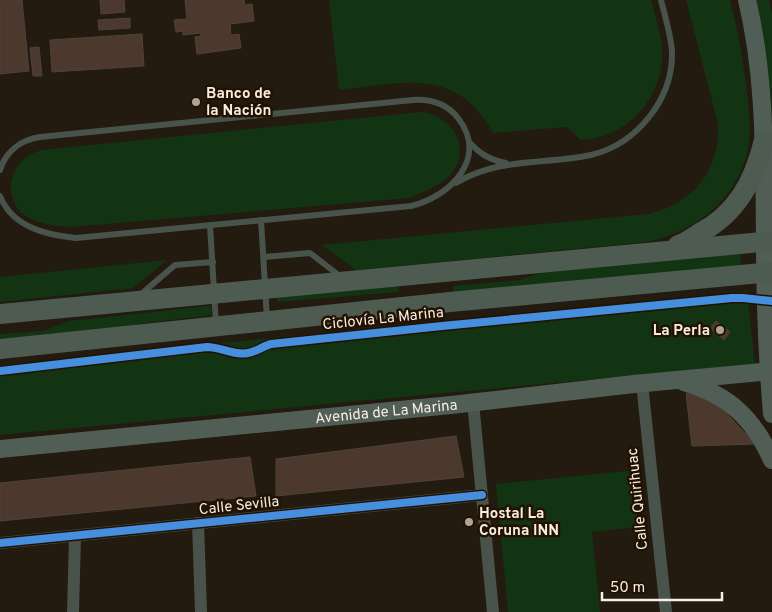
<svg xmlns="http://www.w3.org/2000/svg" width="772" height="612" viewBox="0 0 772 612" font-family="Overpass,sans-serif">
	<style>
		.green { fill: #133413 }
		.building { fill: #4c382d; stroke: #4d433d }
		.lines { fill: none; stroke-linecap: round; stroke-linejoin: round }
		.service { stroke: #48534c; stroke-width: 6 }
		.minor { stroke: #48534c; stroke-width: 12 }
		.secondary { stroke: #505e56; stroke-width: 18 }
		.primary { stroke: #4e5b51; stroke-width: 20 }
		.cycleway-casing { stroke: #211201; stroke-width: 11 }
		.cycleway { stroke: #468fdf; stroke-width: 8 }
		.poi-dot { fill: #ada398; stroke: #211201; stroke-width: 2 }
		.labels { text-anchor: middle; stroke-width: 5; stroke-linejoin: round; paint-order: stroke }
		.poi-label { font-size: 15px; font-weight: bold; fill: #f8ede1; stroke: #211201; text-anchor: start }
		.street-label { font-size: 15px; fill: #f8ede1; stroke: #211201 }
	</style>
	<rect width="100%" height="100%" fill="#231a10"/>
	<!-- green -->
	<g class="green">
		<path d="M329,0H651C655,16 661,32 662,49C665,95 628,139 581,140L567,127L493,133C457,66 401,83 339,90Z"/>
		<path d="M686,0H730C739,35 744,65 748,101C749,116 751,135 748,150C736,201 696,231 647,242L356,270L322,245L648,214C693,203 720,172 718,124Z"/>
		<polygon points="754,0 769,0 772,14 772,161 771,95"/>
		<path d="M422,112C453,116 473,149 450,175C439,187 423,192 409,198L71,227C55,226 35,224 22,213C0,191 13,157 42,150Z"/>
		<polygon points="740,251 741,268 454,295 453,286 520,280 548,270"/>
		<polygon points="167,260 133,288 0,302 0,277"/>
		<polygon points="399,282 399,292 277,302 277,293"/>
		<polygon points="747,291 755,364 0,435 0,365"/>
		<polygon points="209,306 212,308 211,315 137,324 113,332 0,342 0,334 43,331 69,321"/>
		<polygon points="636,470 641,527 592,532 600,612 508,612 496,484"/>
	</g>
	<!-- building -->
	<g class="building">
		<polygon points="0,0 22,0 29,71 0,74"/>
		<polygon points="100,0 124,0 125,12 101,14"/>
		<polygon points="185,0 244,0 245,5 252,4 254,21 230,24 231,35 239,34 241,48 197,54 195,37 201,36 201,33 183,35 183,31 176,32 174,20 187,19"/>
		<polygon points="130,18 130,28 99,30 98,20"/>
		<polygon points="142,34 144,66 52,72 50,40"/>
		<polygon points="39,47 42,76 33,76 30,48"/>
		<polygon points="716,321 730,332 724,340 710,328"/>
		<polygon points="686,393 704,398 720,406 755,444 692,446"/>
		<polygon points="456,436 464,477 276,496 276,459"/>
		<polygon points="250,457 256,496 0,521 0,483"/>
	</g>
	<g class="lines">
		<!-- service -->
		<g class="service">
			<path d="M469,142C480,154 490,160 506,163"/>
			<path d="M0,170C6,151 21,140 40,137L413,100C430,99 447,104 458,118C489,158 450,197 411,206L76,238C46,235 12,227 0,196"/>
			<path d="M456,183C499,157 544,165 591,155C637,144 673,99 672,52C671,35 665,17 661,0"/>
			<polyline points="261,220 267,319"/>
			<polyline points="210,225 216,324"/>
			<polyline points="264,257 310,253 341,277"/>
			<polyline points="140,295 175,265 213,262"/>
		</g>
		<!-- minor -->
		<g class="minor">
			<polyline points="642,383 666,612"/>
			<polyline points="473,402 493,612"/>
			<polyline points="198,523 201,612"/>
			<polyline points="0,543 482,495"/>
			<polyline points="73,612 75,536"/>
		</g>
		<!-- secondary -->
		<g class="secondary">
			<path d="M747,0C766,79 764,159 765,239C765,297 767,356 772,414"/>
			<path d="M684,382C729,395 753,418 772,460"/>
			<path id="s1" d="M0,449L451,405L634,384L772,371"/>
		</g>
		<!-- primary -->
		<g class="primary">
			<path d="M678,245C685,243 692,238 698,234C737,214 754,181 764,140"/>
			<polyline points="0,314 772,241"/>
			<polyline points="0,349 450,302 772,272"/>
		</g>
		<defs>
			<g id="cycleway">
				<path d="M0,371L207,347C221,347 235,356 248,353C256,352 263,346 271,344L442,326L732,298H743L772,301"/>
				<polyline points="0,543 482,495"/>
			</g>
		</defs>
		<!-- cycleway casing -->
		<use href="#cycleway" class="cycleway-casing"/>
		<!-- cycleway -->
		<use href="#cycleway" class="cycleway"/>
	</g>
	<!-- markers -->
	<g class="poi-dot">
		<circle cx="196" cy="102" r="5"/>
		<circle cx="720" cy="330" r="5"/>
		<circle cx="469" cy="522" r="5"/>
	</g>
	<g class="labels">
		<!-- poi labels -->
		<g class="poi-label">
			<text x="206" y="98">Banco de<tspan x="206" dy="17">la Nación</tspan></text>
			<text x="710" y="335" text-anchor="end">La Perla</text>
			<text x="479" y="518">Hostal La<tspan x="479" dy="17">Coruna INN</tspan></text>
		</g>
		<!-- street labels -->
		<g class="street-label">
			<text transform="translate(383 318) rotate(-6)" y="5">Ciclovía La Marina</text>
			<text dy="5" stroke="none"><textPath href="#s1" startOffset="388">Avenida de La Marina</textPath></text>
			<text transform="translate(637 499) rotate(-96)" y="5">Calle Quirihuac</text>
			<text transform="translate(239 505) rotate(-6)" y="5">Calle Sevilla</text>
		</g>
	</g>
	<!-- scale -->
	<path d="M602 592v8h120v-8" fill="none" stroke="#f8ede1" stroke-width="2.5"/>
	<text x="610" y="592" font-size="15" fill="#f8ede1" stroke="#211201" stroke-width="4" paint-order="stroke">50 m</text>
</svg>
